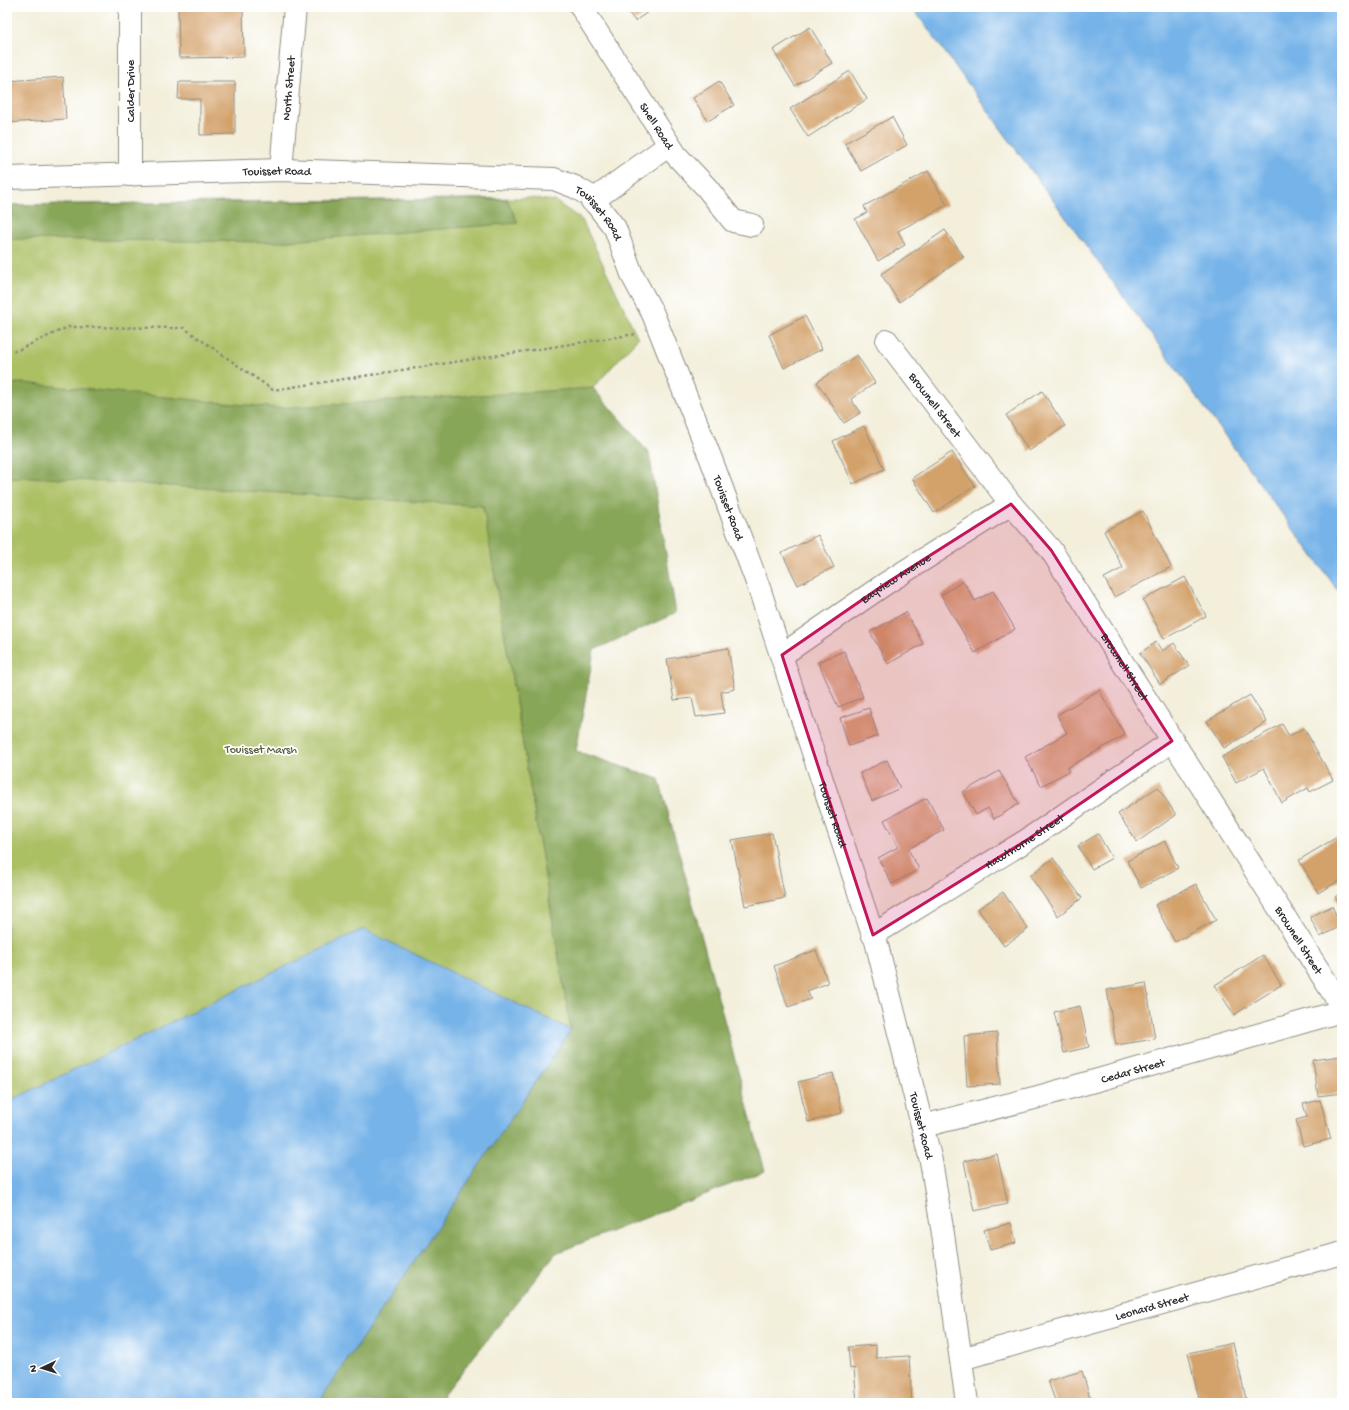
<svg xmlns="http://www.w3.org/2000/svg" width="1349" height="1410" viewBox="0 0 1349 1410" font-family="'Gochi Hand',sans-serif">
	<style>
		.green { fill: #abbf63; stroke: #6b7547 }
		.forest { fill: #88a659; stroke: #5a6842 }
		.water { fill: #76b3e8; stroke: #506f8a }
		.building { fill: #d3a16b }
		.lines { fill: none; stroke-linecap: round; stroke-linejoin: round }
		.minor-casing { stroke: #8f8d83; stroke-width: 24 }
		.path { stroke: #8f8d83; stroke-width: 2.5; stroke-dasharray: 3 3; stroke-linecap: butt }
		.minor { stroke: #fff; stroke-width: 22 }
		.marked { fill: #c2185b; fill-opacity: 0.2; stroke: #c2185b; stroke-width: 3; stroke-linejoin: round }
		.labels { text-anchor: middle; stroke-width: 3.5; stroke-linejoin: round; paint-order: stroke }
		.street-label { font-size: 12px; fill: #2b2b2b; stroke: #fff }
		.park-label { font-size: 12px; fill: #585f3f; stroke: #fff }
	</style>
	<rect width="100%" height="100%" fill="#fff"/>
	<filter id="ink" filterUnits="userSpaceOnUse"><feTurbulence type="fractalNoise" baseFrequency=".025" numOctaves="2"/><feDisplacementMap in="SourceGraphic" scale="8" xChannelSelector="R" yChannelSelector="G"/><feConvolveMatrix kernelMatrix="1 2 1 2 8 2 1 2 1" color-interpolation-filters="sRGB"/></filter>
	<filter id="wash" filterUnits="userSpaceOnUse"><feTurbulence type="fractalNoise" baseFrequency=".012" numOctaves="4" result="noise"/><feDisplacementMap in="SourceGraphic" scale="16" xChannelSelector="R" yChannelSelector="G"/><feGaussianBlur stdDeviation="0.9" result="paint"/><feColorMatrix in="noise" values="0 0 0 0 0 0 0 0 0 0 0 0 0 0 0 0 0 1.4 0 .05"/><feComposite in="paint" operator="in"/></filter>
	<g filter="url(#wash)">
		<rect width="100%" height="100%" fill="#f3efdb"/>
		<!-- green -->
		<polygon class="green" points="530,198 555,201 582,220 638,338 593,388 475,505 483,506 500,596 512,679 571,1030 555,1022 7,1125 7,205"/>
		<!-- forest -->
		<g class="forest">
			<polygon points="507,199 518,223 277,242 7,239 7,205"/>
			<polygon points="23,383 277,408 593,388 649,453 676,613 594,650 576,751 659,779 765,1171 556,1253 437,1403 318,1403 571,1030 483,506 30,477 7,478 7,384"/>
		</g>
		<!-- water -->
		<g class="water">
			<polygon points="912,7 1342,7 1342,596"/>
			<polygon points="363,929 571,1030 318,1403 7,1403 7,1102"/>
		</g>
		<g id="blocks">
			<!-- building -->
			<g class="building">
				<polygon points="178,7 243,7 244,57 179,58"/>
				<polygon points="624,7 655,7 635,21"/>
				<polygon points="810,27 832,63 795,86 773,50"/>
				<polygon points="850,71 867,99 808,137 790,109"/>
				<polygon points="63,77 66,119 7,123 7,81"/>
				<polygon points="719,81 734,105 708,121 693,98"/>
				<polygon points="179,82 235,82 235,134 200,135 200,99 178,99"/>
				<polygon points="892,117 907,145 861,171 845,143"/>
				<polygon points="928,171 947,205 898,231 905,245 878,261 855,219 867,213 864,206"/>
				<polygon points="945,230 964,257 899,302 881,274"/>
				<polygon points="805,316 822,349 784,368 769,335"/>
				<polygon points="857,355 875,383 851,399 860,413 844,423 817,382"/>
				<polygon points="1042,391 1065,426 1029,451 1006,415"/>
				<polygon points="864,426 884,469 853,484 833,441"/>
				<polygon points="952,452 975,486 934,513 912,478"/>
				<polygon points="1143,511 1171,567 1114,597 1104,578 1123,568 1104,531"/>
				<polygon points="818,535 834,567 798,585 782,553"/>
				<polygon points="1185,577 1206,616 1164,639 1143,600"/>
				<polygon points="963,581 975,601 993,591 1015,629 975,653 941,595"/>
				<polygon points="906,612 923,644 888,664 870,632"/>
				<polygon points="1156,642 1162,651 1174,643 1189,666 1160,684 1140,653"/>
				<polygon points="728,648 735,689 721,692 724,713 696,717 692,698 674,700 667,659"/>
				<polygon points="844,651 863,697 838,707 818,662"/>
				<polygon points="1099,690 1125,735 1067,768 1069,771 1041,786 1025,757 1067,733 1057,715"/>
				<polygon points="1250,695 1267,722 1224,748 1207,721"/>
				<polygon points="869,708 878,736 849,746 840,718"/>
				<polygon points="1282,724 1289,736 1304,728 1333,780 1310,792 1308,788 1282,803 1264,768 1236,783 1222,757"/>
				<polygon points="887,760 900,788 872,801 860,773"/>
				<polygon points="999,771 1019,804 994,819 988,808 976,815 963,792"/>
				<polygon points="1158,787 1176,815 1137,842 1118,814"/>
				<polygon points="927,798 944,830 908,849 919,869 892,884 878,858 898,847 884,820"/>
				<polygon points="772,833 785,898 745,906 732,840"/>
				<polygon points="1098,834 1112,858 1092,869 1078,846"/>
				<polygon points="1342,834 1342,879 1318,893 1299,860"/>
				<polygon points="1165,841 1178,868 1141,888 1127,861"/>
				<polygon points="1053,858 1082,898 1058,916 1030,876"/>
				<polygon points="1196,884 1216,920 1175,942 1155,905"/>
				<polygon points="1003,892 1028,929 1004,946 978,909"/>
				<polygon points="1342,892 1342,907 1335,897"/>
				<polygon points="1332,906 1341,926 1320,937 1310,917"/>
				<polygon points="816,950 828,983 807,991 811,999 788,1007 774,966"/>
				<polygon points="1263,955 1281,985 1234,1015 1215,985"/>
				<polygon points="1146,983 1155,1039 1116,1045 1107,990"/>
				<polygon points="1080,1006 1089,1047 1064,1053 1054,1012"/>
				<polygon points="997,1033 1000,1084 967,1086 964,1036"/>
				<polygon points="1341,1056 1342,1093 1318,1096 1313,1060"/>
				<polygon points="833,1073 842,1113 808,1122 798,1082"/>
				<polygon points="1320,1100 1331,1139 1303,1146 1296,1120 1307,1117 1303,1104"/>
				<polygon points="997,1154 1008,1204 974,1211 964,1161"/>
				<polygon points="1011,1223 1016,1243 990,1250 984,1230"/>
				<polygon points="1233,1343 1247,1403 1200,1403 1188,1353"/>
				<polygon points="876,1345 876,1358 909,1356 912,1403 857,1403 854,1368 850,1369 848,1347"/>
				<polygon points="1082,1371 1091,1401 1056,1403 1048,1381"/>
			</g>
		</g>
	</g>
	<g filter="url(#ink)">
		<use href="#blocks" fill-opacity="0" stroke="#8f8d83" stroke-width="1"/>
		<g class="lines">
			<defs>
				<g id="minor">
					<path id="s1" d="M581,7L676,155L707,188L733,221L752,225"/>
					<path id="s2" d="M281,170L295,7"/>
					<polyline points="130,175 130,7"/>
					<path id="s3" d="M7,178L281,170L554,179L575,187L590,196L615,228L633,277L653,314L711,459L759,588L873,935L875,937L931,1161L943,1234L967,1403"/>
					<polyline points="592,201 669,145"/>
					<path id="s4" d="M887,341L1011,504L1051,550L1342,1007"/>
					<path id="s5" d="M782,655L885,584L1011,504"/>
					<path id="s6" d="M873,935L1027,840L1172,741"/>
					<path id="s7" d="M923,1126L1034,1098L1342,1011"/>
					<path id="s8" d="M961,1359L1342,1253"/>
				</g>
			</defs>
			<!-- minor casing -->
			<use href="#minor" class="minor-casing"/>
			<!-- path -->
			<polyline class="path" points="7,351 16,351 68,327 184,328 273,390 636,334"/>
			<!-- minor -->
			<use href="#minor" class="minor"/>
		</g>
	</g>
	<!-- marked area -->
	<path class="marked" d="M1011,504L1051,550L1172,741L1027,840L873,935L782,655L885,584Z"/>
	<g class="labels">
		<!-- street labels -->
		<g class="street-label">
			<text dy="4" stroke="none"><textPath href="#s2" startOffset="82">North Street</textPath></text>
			<text transform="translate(130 91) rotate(-90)" y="4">Calder Drive</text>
			<text dy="4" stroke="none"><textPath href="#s1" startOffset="141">Shell Road</textPath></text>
			<text dy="4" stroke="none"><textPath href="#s3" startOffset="270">Touisset Road</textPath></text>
			<text dy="4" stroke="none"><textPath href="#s3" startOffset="606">Touisset Road</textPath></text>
			<text dy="4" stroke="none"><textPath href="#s4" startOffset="80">Brownell Street</textPath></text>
			<text dy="4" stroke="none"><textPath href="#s3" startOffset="930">Touisset Road</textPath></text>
			<text dy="4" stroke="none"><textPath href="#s5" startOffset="137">Bayview Avenue</textPath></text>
			<text dy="4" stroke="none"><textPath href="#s4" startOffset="404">Brownell Street</textPath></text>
			<text dy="4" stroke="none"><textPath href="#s3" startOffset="1254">Touisset Road</textPath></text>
			<text dy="4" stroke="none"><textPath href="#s6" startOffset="178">Hawthorne Street</textPath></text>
			<text dy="4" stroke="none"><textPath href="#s4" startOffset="728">Brownell Street</textPath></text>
			<text dy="4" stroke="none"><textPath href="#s7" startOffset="217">Cedar Street</textPath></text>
			<text dy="4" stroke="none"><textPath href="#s3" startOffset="1578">Touisset Road</textPath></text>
			<text dy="4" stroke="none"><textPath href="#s8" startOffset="198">Leonard Street</textPath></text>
		</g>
		<!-- park labels -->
		<g class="park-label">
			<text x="261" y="753">Touisset Marsh</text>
		</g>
	</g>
	<!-- margin -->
	<rect width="1349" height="1410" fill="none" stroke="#fff" stroke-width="24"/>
	<!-- north arrow -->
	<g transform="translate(42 1368) rotate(266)" stroke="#ffffff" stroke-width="3" paint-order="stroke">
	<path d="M0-3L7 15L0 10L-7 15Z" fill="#2b2b2b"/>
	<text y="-6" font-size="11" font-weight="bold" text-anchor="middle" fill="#2b2b2b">N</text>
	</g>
</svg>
